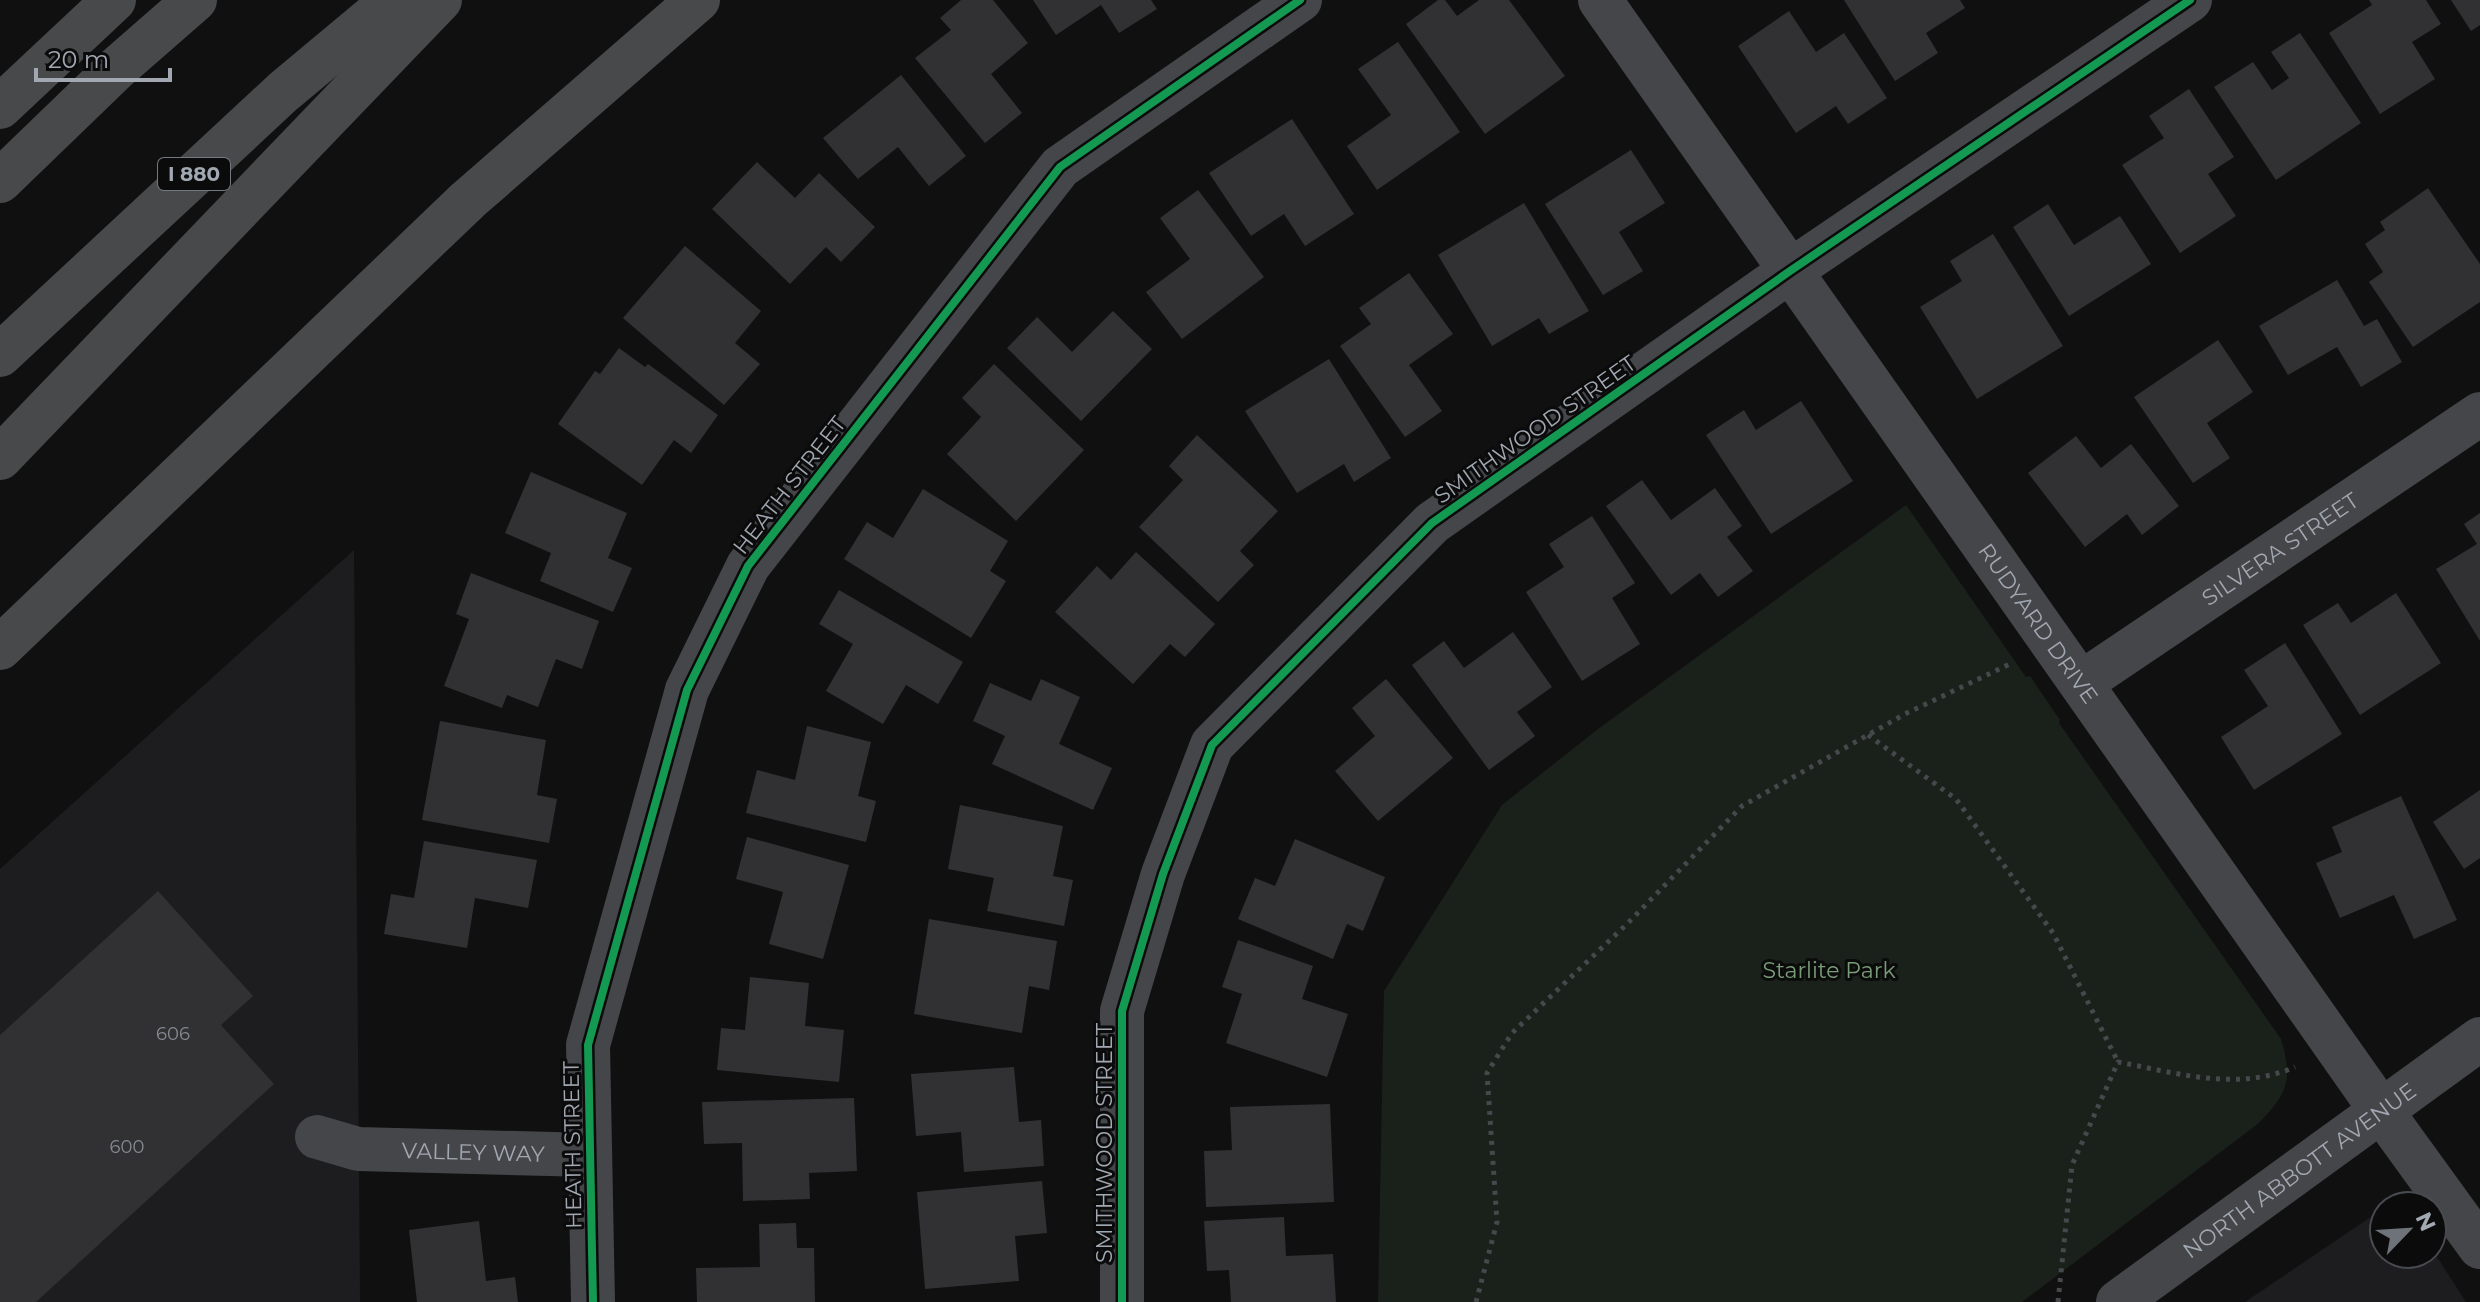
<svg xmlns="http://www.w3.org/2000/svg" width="2480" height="1302" viewBox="0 0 2480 1302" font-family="Montserrat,sans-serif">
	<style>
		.built { fill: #1d1d1f }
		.green { fill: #1a211b }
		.building { fill: #313133 }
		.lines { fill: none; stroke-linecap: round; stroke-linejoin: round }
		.path { stroke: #46484b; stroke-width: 5; stroke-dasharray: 4 6; stroke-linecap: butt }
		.minor { stroke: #454649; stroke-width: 44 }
		.highway { stroke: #47494b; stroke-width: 44 }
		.cycleway-casing { stroke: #0b0b0c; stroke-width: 13 }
		.cycleway { stroke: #139951; stroke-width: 8 }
		.labels { text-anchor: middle; stroke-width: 6; stroke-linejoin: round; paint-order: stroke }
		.number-label { font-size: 18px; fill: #858a92 }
		.shield { fill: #0b0b0c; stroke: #747980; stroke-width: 2 }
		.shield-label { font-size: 20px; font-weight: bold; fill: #a1a8b2 }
		.street-label { font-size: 22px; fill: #a1a8b2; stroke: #0b0b0c }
		.park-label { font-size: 22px; fill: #799d77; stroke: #0b0b0c }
	</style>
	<rect width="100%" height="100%" fill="#101011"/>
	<!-- built -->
	<g class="built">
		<polygon points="354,550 360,1302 0,1302 0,869"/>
		<polygon points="2384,1208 2384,1254 2432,1254 2432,1249 2466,1302 2245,1302"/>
	</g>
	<!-- green -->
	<path class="green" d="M1906,505L2026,677L2030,676L2060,720L2059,723L2281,1039C2293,1080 2288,1093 2259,1123L2022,1302H1378L1384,991L1502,805L1598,729Z"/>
	<!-- building -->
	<g class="building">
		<polygon points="961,0 993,0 1028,43 991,74 1022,113 985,143 915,58 951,30 940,18"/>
		<polygon points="1033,0 1151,0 1157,9 1119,33 1101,5 1056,35"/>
		<polygon points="1438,0 1445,0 1457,16 1479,0 1509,0 1565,76 1485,134 1406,24"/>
		<polygon points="1844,0 1960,0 1965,8 1926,33 1938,53 1895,81"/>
		<polygon points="2369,0 2426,0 2441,24 2412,42 2435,79 2380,114 2329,33 2372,5"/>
		<polygon points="2451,0 2480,0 2480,25 2471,31"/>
		<polygon points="1789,11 1816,52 1844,33 1887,98 1848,124 1836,106 1796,133 1738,46"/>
		<polygon points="2300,33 2361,123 2276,180 2214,87 2253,62 2272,90 2289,78 2271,52"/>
		<polygon points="1398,42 1460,132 1377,190 1347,146 1391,115 1358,69"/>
		<polygon points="901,75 966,156 929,186 898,147 858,179 823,138"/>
		<polygon points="2189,89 2234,157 2208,174 2236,216 2180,253 2122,165 2164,138 2149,116"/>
		<polygon points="1292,119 1354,214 1305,246 1284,214 1251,236 1209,173"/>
		<polygon points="1631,150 1665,203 1619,232 1643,271 1603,295 1545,204"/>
		<polygon points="757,162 795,198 819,173 875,227 841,262 826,247 790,284 712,209"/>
		<polygon points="2428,188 2480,264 2480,302 2413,347 2369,282 2383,272 2365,244 2385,230 2380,222"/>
		<polygon points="1198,190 1264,277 1182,339 1146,292 1190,259 1160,218"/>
		<polygon points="1524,203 1589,311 1549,334 1539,318 1492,346 1438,255"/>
		<polygon points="2048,204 2074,245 2120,216 2151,264 2069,316 2013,227"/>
		<polygon points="1993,234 2063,346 1977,399 1920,307 1962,281 1950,261"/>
		<polygon points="685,246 761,311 735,343 760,364 724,405 623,318"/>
		<polygon points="1409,273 1453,334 1409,365 1442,411 1405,437 1340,346 1371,324 1359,308"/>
		<polygon points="2337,280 2364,326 2377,319 2402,362 2361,387 2337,347 2288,375 2259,326"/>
		<polygon points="1113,311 1152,349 1081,421 1007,348 1037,317 1072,352"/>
		<polygon points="2218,340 2253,392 2207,423 2230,458 2193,483 2134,397"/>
		<polygon points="619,348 645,367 648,364 718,415 691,453 674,440 642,485 558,424 595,371 600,374"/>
		<polygon points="1329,359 1391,458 1354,482 1344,464 1297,493 1245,411"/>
		<polygon points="994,364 1084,450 1016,521 947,454 981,417 962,398"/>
		<polygon points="1801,401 1853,481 1771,534 1706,435 1744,410 1756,430"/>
		<polygon points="1197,435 1278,511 1240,551 1254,565 1218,602 1139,527 1183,480 1169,466"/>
		<polygon points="2076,436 2101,468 2131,444 2179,506 2142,535 2127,514 2085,547 2028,473"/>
		<polygon points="531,472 627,513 608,558 632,568 613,612 540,581 551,553 505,533"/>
		<polygon points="1642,480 1671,520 1715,488 1742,526 1727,537 1753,571 1718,597 1700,573 1671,595 1606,506"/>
		<polygon points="923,489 1008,541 990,571 1006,581 971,638 844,559 867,522 893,538"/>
		<polygon points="2480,513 2480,641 2436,569 2477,544 2464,524"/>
		<polygon points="1592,516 1635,583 1612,598 1640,644 1582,681 1526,592 1564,567 1549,544"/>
		<polygon points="1136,552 1215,624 1185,657 1170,644 1133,684 1055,612 1097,566 1111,580"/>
		<polygon points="471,573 599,621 582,669 556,659 538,707 507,695 502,708 444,686 469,619 456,614"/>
		<polygon points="839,590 963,662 938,704 906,685 883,724 826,691 853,644 819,624"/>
		<polygon points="2396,593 2441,663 2360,715 2303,625 2338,603 2351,623"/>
		<polygon points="1513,632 1552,687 1517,712 1535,736 1489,770 1412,665 1444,641 1464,668"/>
		<polygon points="2285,643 2342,734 2254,790 2221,737 2268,706 2244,670"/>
		<polygon points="1041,679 1080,697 1059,744 1112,768 1093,810 992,764 1005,736 973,721 990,683 1031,701"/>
		<polygon points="1386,679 1453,758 1378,821 1335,771 1375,736 1352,708"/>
		<polygon points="440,721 546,740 537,795 557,799 549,843 422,820"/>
		<polygon points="807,726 871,742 858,796 876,801 866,842 746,813 757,770 795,780"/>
		<polygon points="2480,790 2480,858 2464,869 2433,822"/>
		<polygon points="2401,796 2457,920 2414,939 2394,895 2340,918 2316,863 2342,852 2332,827"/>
		<polygon points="960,805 1063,826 1053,876 1073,880 1064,926 987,911 994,878 948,869"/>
		<polygon points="747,837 849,865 823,959 769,944 783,892 736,879"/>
		<polygon points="1295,839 1385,877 1363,931 1347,924 1333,959 1238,919 1255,878 1275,886"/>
		<polygon points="424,841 537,860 528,908 475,898 467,948 384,934 391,894 414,898"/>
		<polygon points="158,891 253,996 221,1025 274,1084 36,1302 0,1302 0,1035"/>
		<polygon points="929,919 1057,941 1049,990 1029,986 1022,1033 914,1014"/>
		<polygon points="1238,940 1313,966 1302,999 1348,1014 1327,1077 1226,1043 1242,994 1222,987"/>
		<polygon points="750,977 809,983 805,1026 844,1030 839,1082 717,1070 721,1028 745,1030"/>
		<polygon points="1014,1067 1019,1122 1041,1120 1044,1166 964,1172 961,1132 916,1136 911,1074"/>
		<polygon points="854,1098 857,1171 809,1173 810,1199 743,1201 742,1143 704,1144 702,1102"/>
		<polygon points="1330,1104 1334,1202 1206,1207 1204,1151 1232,1150 1230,1107"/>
		<polygon points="1042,1181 1047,1233 1015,1236 1019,1281 925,1289 917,1192"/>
		<polygon points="1284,1217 1286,1256 1333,1254 1336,1302 1231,1302 1229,1270 1207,1271 1204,1221"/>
		<polygon points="479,1221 486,1281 515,1277 518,1302 417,1302 409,1230"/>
		<polygon points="796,1223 797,1248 814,1248 815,1302 697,1302 696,1268 760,1267 759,1224"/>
	</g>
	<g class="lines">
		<!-- path -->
		<g class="path">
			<polyline points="1868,735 1956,799 2053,933 2118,1062"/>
			<polyline points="1476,1302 1497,1222 1487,1073 1512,1033 1628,923 1742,806 1905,714 2012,663"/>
			<path d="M2058,1302L2072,1165L2118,1062C2177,1073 2237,1092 2295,1067"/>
		</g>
		<!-- minor -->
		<g class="minor">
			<path id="s1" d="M1600,0L2380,1109L2480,1247"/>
			<path id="s2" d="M2081,683L2480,414"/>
			<path id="s3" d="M317,1137L358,1149L590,1155"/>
			<polyline points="593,1302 588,1045 687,690 748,566 1060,167 1300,0"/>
			<polyline points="1122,1302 1122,1011 1163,874 1212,745 1432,523 1790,271 2190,0"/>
			<path id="s4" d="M2118,1302L2480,1039"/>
		</g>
		<!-- highway -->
		<g class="highway">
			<polyline points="0,107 114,0"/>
			<polyline points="0,181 116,69 195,0"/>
			<polyline points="0,355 283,92 393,0"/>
			<polyline points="0,458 440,0"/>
			<polyline points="0,648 468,200 698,0"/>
		</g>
		<defs>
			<g id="cycleway">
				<polyline points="593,1302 588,1045 687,690 748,566 1060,167 1300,0"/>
				<polyline points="1122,1302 1122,1011 1163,874 1212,745 1432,523 1790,271 2190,0"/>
			</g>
		</defs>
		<!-- cycleway casing -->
		<use href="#cycleway" class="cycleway-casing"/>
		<!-- cycleway -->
		<use href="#cycleway" class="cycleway"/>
	</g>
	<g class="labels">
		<!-- number labels -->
		<g class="number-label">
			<text x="173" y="1040">606</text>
			<text x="127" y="1153">600</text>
		</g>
		<!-- shield labels -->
		<rect class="shield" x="158" y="158" width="72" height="32" rx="6"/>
		<g class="shield-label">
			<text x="194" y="181">I 880</text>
		</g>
		<!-- street labels -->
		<g class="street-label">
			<text transform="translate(1535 429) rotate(-35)" y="8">SMITHWOOD STREET</text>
			<text transform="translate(789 485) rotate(-52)" y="8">HEATH STREET</text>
			<text dy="8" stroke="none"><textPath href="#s2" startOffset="240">SILVERA STREET</textPath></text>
			<text dy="8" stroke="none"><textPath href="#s1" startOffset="762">RUDYARD DRIVE</textPath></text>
			<text transform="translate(1104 1143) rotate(-90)" y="8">SMITHWOOD STREET</text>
			<text transform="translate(572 1145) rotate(-91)" y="8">HEATH STREET</text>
			<text dy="8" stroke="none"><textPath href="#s3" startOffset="158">VALLEY WAY</textPath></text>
			<text dy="8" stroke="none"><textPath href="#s4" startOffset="224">NORTH ABBOTT AVENUE</textPath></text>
		</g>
		<!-- park labels -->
		<g class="park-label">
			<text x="1829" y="978">Starlite Park</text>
		</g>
	</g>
	<!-- north arrow -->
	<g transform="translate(2408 1230) rotate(65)"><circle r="38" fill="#0b0b0c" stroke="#474a4e" stroke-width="2"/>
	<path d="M0-6L14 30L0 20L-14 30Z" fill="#6e737a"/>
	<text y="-12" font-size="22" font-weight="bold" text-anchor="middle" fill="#a1a8b2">N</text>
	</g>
	<!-- scale -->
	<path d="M36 68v12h134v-12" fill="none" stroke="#a1a8b2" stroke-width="4"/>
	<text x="48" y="68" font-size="24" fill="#a1a8b2" stroke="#0b0b0c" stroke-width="6" paint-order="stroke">20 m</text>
</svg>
